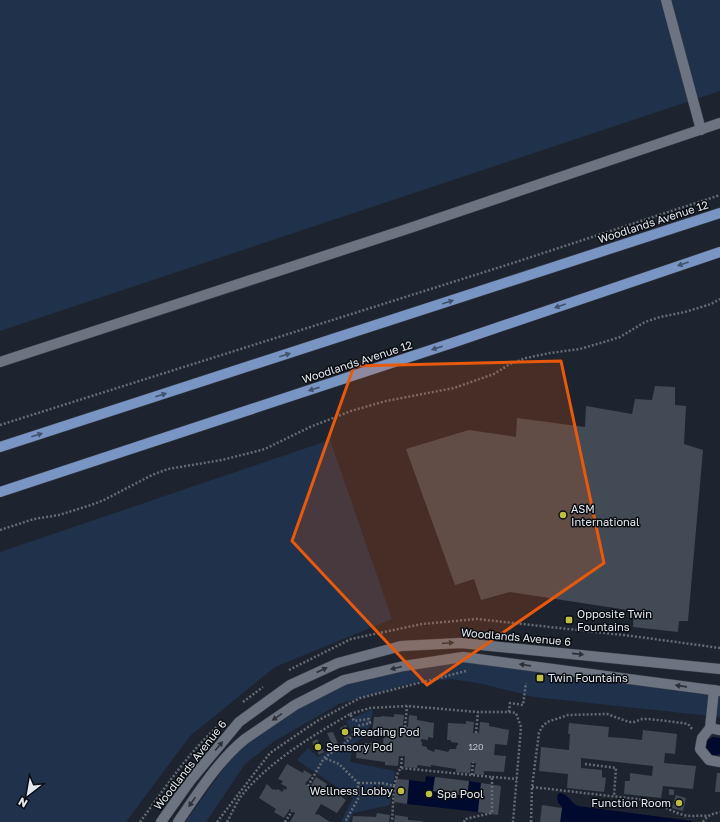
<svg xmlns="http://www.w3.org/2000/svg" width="720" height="822" viewBox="0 0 720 822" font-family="'Golos Text',sans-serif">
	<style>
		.green { fill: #20314c }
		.water { fill: #000a2e }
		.building { fill: #424a56 }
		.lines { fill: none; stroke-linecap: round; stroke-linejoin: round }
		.minor-casing { stroke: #3d424b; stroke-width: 11 }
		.major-casing { stroke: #3d424b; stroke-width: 11 }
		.path { stroke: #656b74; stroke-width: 2.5; stroke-dasharray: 2 2; stroke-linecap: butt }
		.minor { stroke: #6c7481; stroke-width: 10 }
		.major { stroke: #7895c4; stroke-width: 10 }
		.oneway { fill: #41516b }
		.oneway2 { fill: #2c3139 }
		.marked { fill: #e8590c; fill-opacity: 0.2; stroke: #e8590c; stroke-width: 3; stroke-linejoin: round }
		.poi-dot { fill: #bebf42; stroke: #0a0d12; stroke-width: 1.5 }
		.labels { text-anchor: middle; stroke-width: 3; stroke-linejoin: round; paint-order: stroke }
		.number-label { font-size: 9px; fill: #bbc0c9 }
		.street-label { font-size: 11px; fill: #e3e8ef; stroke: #0a0d12 }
		.poi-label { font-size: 11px; fill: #e3e8ef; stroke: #0a0d12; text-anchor: start }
	</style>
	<rect width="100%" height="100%" fill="#1e242f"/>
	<!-- green -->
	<g class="green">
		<polygon points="0,0 720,0 720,91 0,331"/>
		<polygon points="330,440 392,619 275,667 190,736 126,822 0,822 0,552"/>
		<polygon points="464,659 720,691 720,717 534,697 483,684 451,679 408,684 339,704 273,742 245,764 206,822 185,822 245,739 296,708 343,685 395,671"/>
		<polygon points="373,709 368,734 353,744 350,762 395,771 390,805 353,813 349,822 341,822 353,798 297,760 308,748 318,757 341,743 355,737 346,721"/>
	</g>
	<!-- water -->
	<g class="water">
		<path d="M713,737L720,738V754C710,758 703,749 708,740Z"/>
		<polygon points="426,776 435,777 433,791 467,796 469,781 481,783 478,812 407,804 409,780 425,782"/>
		<path d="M560,793C569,794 570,803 578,806L692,821V822H560L562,807C558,803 556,800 558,794Z"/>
	</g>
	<!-- building -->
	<g class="building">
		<polygon points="655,386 675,387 675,405 686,406 684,444 703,450 688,621 679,621 678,632 633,627 634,611 510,592 481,600 474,579 455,585 406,449 469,430 516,437 517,418 585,427 586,406 632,414 635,399 652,400"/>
		<polygon points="394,714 404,715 403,726 408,727 409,715 417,716 417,720 434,723 433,738 428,737 428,740 421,739 421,742 422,742 422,746 427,747 427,749 434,752 435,749 448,752 450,749 456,749 457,745 458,745 458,743 451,742 451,740 447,740 448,723 466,724 466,721 474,722 473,733 479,733 480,722 489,723 489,726 509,730 507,745 495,744 494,755 506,756 504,772 484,771 484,775 474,774 476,763 473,762 471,762 470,773 456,772 456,769 431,765 431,767 418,765 417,768 404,767 405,756 399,756 398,766 385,765 385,762 356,758 357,744 364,745 364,743 379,743 379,745 383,746 384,733 372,732 374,717 381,717 381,716 394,717"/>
		<polygon points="569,723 609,727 608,737 623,738 642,740 643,730 677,734 675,754 665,753 664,763 696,766 693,789 663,786 661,798 624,794 625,781 630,781 630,773 652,776 653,766 581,758 581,768 602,770 602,777 606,778 604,792 567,788 568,774 539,771 541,747 569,750 570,734 568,734"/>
		<polygon points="346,725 350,737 345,740 340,728"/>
		<polygon points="333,732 338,744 333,746 327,733"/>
		<polygon points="317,739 324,752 319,755 312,742"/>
		<polygon points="287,764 303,773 304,770 312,775 305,784 310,787 316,777 327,784 326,786 346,800 337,813 321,804 315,814 317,815 318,814 330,822 290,822 295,813 290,809 284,818 274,812 276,809 259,798 267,784 273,790 274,789 276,790 278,789 282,792 284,789 286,790 287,787 281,784 283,781 278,779"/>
		<polygon points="717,773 720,773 720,792 715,792"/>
		<polygon points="435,777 469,781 467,796 433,791"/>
		<polygon points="396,779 409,780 407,804 394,802"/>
		<polygon points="481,783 501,786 498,815 478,812"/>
		<polygon points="669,789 674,790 674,795 669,795"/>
		<polygon points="676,795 686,798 683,811 672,808"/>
		<polygon points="542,805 562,808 560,822 540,822"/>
		<polygon points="377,813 390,815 389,822 352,822 353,816 376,817"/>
		<polygon points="395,815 408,817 408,820 422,821 422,822 394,822"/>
	</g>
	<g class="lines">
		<defs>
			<g id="minor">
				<polyline points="666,0 701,130"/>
				<polyline points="0,362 407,229 720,123"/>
				<polyline points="714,690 710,728 702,738 700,749 709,760 720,762"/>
				<polyline points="710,728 720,730"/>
				<polyline points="161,822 190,781 239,722 290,685 338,663 401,646 461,643 720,669"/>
				<path d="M178,822C198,793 218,761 245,739L295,705L344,680L404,666L463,657L720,691"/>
			</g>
			<g id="major">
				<polyline points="0,447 720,213"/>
				<polyline points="0,492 452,343 720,252"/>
			</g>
		</defs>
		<!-- minor casing -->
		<use href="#minor" class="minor-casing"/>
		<!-- major casing -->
		<use href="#major" class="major-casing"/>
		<!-- path -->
		<g class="path">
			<polyline points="0,425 513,263 720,195"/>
			<polyline points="0,530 34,519 59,515 91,505 104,500 152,475 168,469 222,460 265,449 310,427 351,411 386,401 454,388 494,374 510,364 526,358 550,353 580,349 604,342 620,337 645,322 660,317 685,312 711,304 720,299"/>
			<polyline points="289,670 351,639 422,624 477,619 632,636 720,648"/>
			<polyline points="243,702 263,687"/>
			<polyline points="509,712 510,703 523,705 526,683"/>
			<polyline points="350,714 370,708 407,706 478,712 509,712 516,713 521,727 513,822"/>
			<polyline points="405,727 407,706"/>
			<polyline points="476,733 478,712"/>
			<polyline points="585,764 616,768 614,796"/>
			<polyline points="401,768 402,756"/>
			<polyline points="472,775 473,762"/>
			<polyline points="492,777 517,779"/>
			<polyline points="358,783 382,783 394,786 392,822"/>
			<polyline points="308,786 324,758"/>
			<polyline points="394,786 398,772 401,768 492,777 492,813 465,819 464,822"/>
			<path d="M532,787L645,800C659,803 670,811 683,815C692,817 700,815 708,816"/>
			<path d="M140,822C165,788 188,753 219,725"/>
			<polyline points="217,822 270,753 317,721 360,698 466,671"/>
			<path d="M227,822C232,813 236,803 242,795C270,761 312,736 350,714L354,721L369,719L370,723L357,726C353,741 336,749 324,758L339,764L358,783V799L345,822"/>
			<polyline points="285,822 292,811"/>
			<polyline points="531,822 532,787 539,733 542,727 547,722 568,715 607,714 629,722 634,722 642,719 649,719 683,723 688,724 693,730"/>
			<path d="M703,822C707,815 713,814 720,812"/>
		</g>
		<!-- minor -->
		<use href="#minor" class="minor"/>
		<!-- major -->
		<use href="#major" class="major"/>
	</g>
	<!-- one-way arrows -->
	<defs><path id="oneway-solid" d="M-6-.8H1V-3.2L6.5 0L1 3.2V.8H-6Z"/></defs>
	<g class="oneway">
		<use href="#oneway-solid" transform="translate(683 264) rotate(161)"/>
		<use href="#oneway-solid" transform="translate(448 302) rotate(-18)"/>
		<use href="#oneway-solid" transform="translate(560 306) rotate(161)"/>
		<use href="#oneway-solid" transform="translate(437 348) rotate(162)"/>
		<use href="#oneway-solid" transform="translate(285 355) rotate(-18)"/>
		<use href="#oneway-solid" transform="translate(314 389) rotate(162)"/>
		<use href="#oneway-solid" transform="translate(161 395) rotate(-18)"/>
		<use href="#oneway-solid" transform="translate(37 435) rotate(-18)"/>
	</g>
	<g class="oneway2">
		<use href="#oneway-solid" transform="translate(448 643) rotate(-4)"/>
		<use href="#oneway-solid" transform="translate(578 654) rotate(6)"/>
		<use href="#oneway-solid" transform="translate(525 665) rotate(-172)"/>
		<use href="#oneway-solid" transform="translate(396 668) rotate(166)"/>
		<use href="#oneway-solid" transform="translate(322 670) rotate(-25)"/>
		<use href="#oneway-solid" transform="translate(681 686) rotate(-172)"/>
		<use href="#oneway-solid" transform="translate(277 717) rotate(146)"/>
		<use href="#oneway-solid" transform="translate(219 746) rotate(-50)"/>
		<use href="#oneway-solid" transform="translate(192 802) rotate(125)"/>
	</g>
	<!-- marked area -->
	<path class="marked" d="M561,361L604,563L427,685L292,541L354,366Z"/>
	<!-- markers -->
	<g class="poi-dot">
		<circle cx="563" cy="515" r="4"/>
		<rect x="565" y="616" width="8" height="8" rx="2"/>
		<rect x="536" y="674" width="8" height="8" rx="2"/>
		<circle cx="345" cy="732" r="4"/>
		<circle cx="318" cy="747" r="4"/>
		<circle cx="401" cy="791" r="4"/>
		<circle cx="429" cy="794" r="4"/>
		<circle cx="679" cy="803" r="4"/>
	</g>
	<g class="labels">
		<!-- number labels -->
		<g class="number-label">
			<text x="476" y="750">120</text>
		</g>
		<!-- street labels -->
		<g class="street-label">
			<text transform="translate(653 222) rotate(-18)" y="4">Woodlands Avenue 12</text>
			<text transform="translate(357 362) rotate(-18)" y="4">Woodlands Avenue 12</text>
			<text transform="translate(516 637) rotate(5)" y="4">Woodlands Avenue 6</text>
			<text transform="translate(190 765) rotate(-52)" y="4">Woodlands Avenue 6</text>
		</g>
		<!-- poi labels -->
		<g class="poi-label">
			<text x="571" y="513">ASM<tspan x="571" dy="13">International</tspan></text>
			<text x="577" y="618">Opposite Twin<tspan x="577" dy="13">Fountains</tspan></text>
			<text x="548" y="682">Twin Fountains</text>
			<text x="353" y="736">Reading Pod</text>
			<text x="326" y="751">Sensory Pod</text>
			<text x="393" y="795" text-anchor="end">Wellness Lobby</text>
			<text x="437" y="798">Spa Pool</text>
			<text x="671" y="807" text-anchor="end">Function Room</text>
		</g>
	</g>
	<!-- north arrow -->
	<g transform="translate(28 794) rotate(211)" stroke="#0a0d12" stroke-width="3" paint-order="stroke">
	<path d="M0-3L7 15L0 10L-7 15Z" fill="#e3e8ef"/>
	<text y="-6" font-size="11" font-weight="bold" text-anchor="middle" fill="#e3e8ef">N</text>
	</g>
</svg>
